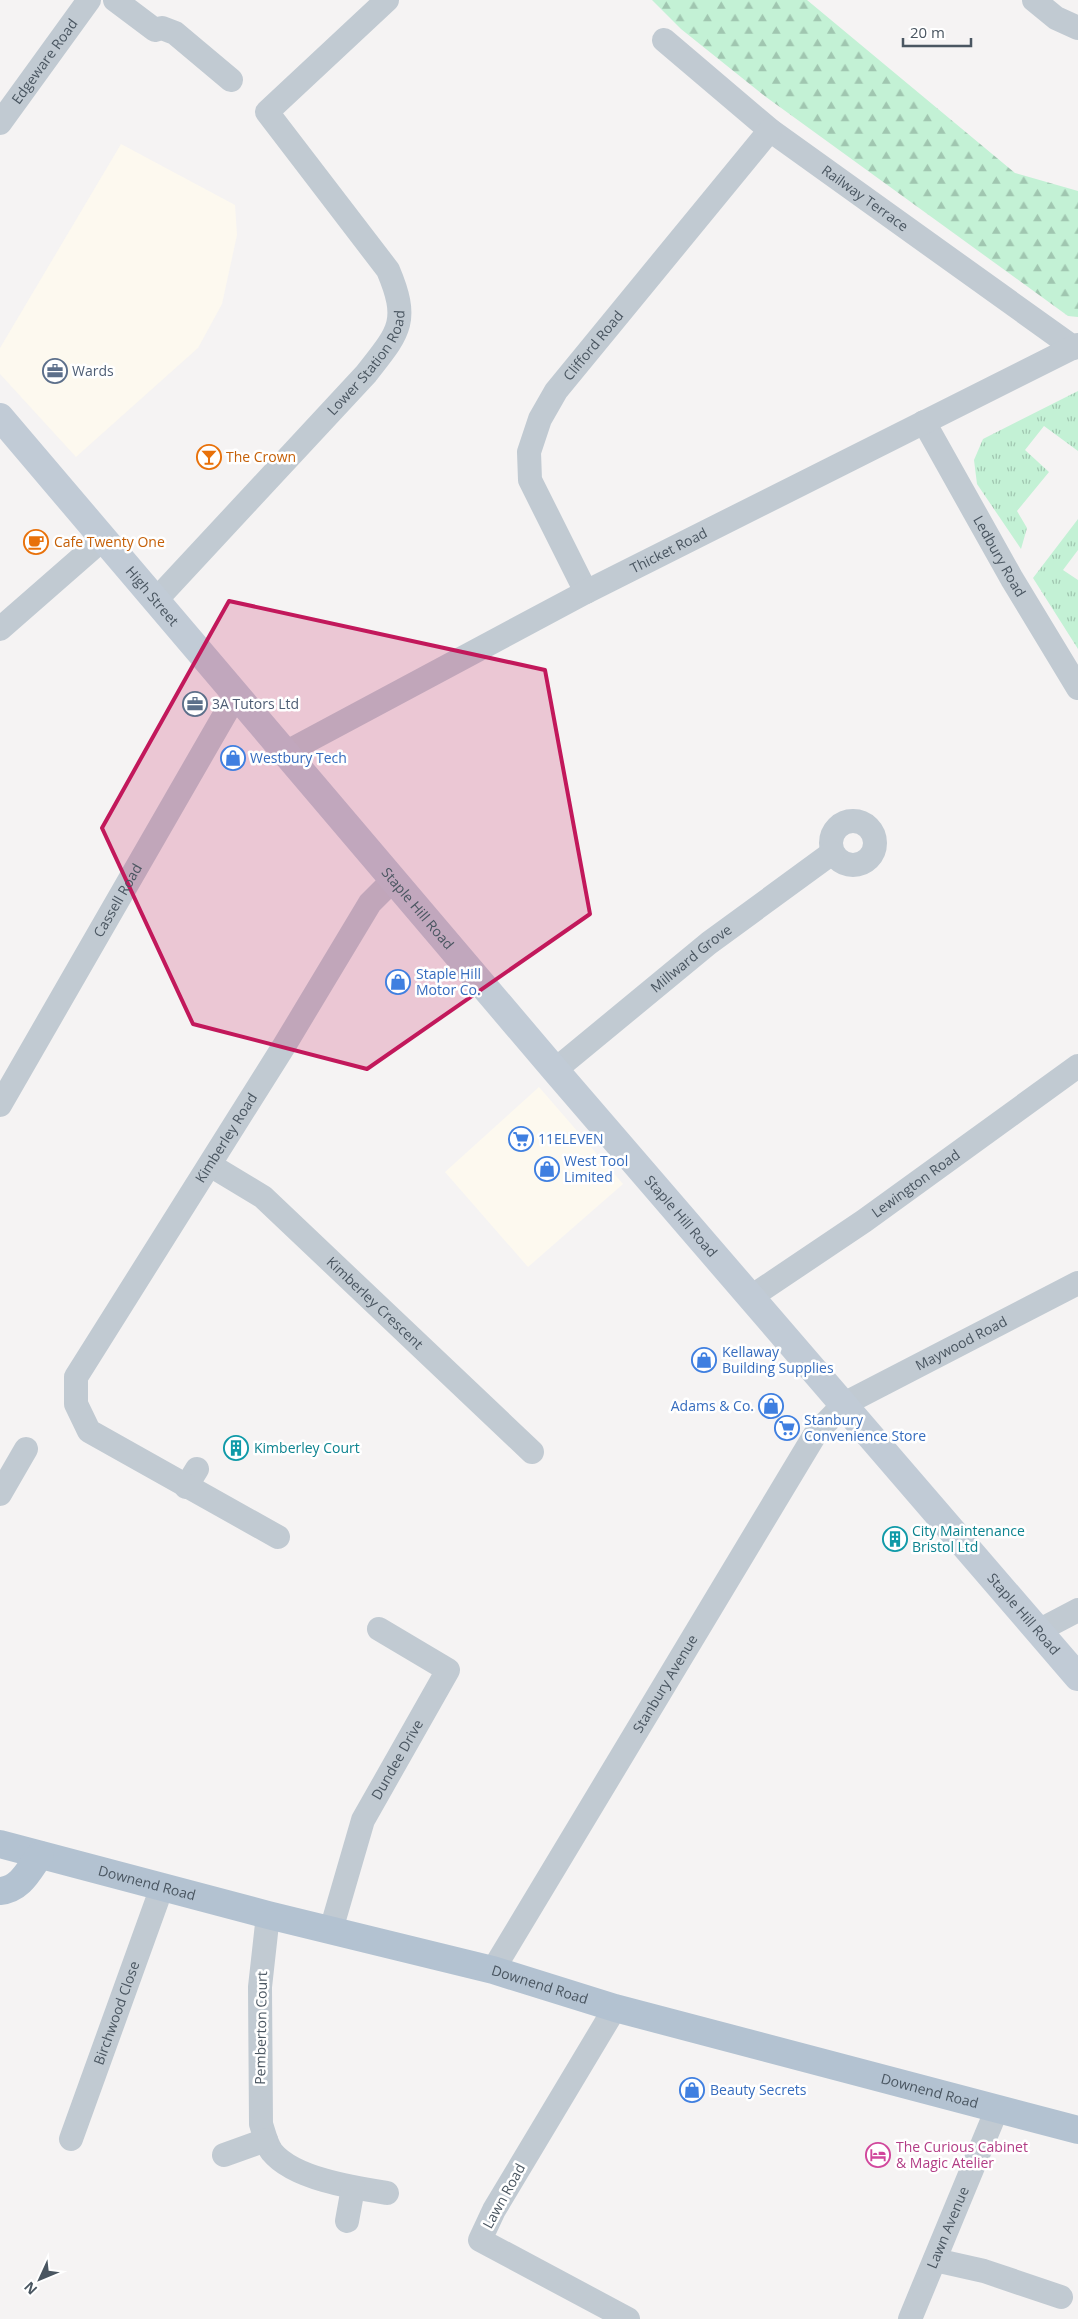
<svg xmlns="http://www.w3.org/2000/svg" width="1078" height="2319" viewBox="0 0 1078 2319" font-family="'Open Sans',sans-serif">
	<style>
		.commercial { fill: #fdf9ef }
		.grass { fill: url(#grass-tufts) }
		.forest { fill: url(#forest-firs) }
		.lines { fill: none; stroke-linecap: round; stroke-linejoin: round }
		.minor { stroke: #c1cad2; stroke-width: 24 }
		.secondary { stroke: #c1cbd6; stroke-width: 28 }
		.primary { stroke: #b3c2d1; stroke-width: 28 }
		.marked { fill: #c2185b; fill-opacity: 0.2; stroke: #c2185b; stroke-width: 4; stroke-linejoin: round }
		.labels { text-anchor: middle; stroke-width: 5; stroke-linejoin: round; paint-order: stroke }
		.street-label { font-size: 14px; fill: #4a5661; stroke: #fff }
		.service-label { font-size: 14px; fill: #4e5e75; stroke: #fff; text-anchor: start }
		.food-label { font-size: 14px; fill: #c56008; stroke: #fff; text-anchor: start }
		.shop-label { font-size: 14px; fill: #366cbe; stroke: #fff; text-anchor: start }
		.culture-label { font-size: 14px; fill: #0d838f; stroke: #fff; text-anchor: start }
		.hotel-label { font-size: 14px; fill: #b23c85; stroke: #fff; text-anchor: start }
	</style>
	<defs>
		<pattern id="grass-tufts" width="24" height="20" patternUnits="userSpaceOnUse" patternTransform="scale(1.25)"><rect width="24" height="20" fill="#c3f1d5"/><path d="M3 7l-1-3M5 7V3M7 7l1-3M15 17l-1-3M17 17v-4M19 17l1-3" fill="none" stroke="#a0c6b0"/></pattern>
		<pattern id="forest-firs" width="22" height="20" patternUnits="userSpaceOnUse" patternTransform="scale(1.25)"><rect width="22" height="20" fill="#c3f1d5"/><path d="M5 1l3.5 6h-7zM16 11l3.5 6h-7z" fill="#a0c6b0"/></pattern>
	</defs>
	<rect width="100%" height="100%" fill="#f5f3f3"/>
	<!-- commercial -->
	<g class="commercial">
		<polygon points="121,144 235,205 237,235 222,304 198,348 76,457 0,374 0,348"/>
		<polygon points="539,1087 623,1184 528,1267 445,1172"/>
	</g>
	<!-- grass -->
	<g class="grass">
		<polygon points="1078,391 1078,451 1044,426 1025,450 1049,472 1017,511 1027,528 1021,549 977,484 974,460 983,439"/>
		<polygon points="1078,519 1078,550 1063,570 1078,580 1078,649 1033,578"/>
	</g>
	<!-- forest -->
	<polygon class="forest" points="652,0 807,0 1015,173 1078,191 1078,317 1068,316 766,97 681,29"/>
	<g class="lines">
		<!-- minor -->
		<g class="minor">
			<polyline points="115,0 155,30 162,28 175,33 231,80"/>
			<polyline points="1034,0 1056,18 1078,28"/>
			<path id="s1" d="M664,40L770,130L1074,348"/>
			<path id="s2" d="M0,123L89,0"/>
			<path id="s3" d="M924,422L1012,579L1078,688"/>
			<path id="s4" d="M586,592L530,480L529,452L540,419L556,391L770,130"/>
			<path id="s5" d="M156,600L366,374C399,332 410,322 388,270L267,112L387,0"/>
			<polyline points="0,629 104,538"/>
			<path id="s6" d="M285,753L586,592L1078,345"/>
			<circle cx="853" cy="843" r="22"/>
			<path id="s7" d="M555,1070L709,943L832,853"/>
			<path id="s8" d="M0,1105L236,695"/>
			<path id="s9" d="M210,1165L263,1197L532,1452"/>
			<path id="s10" d="M751,1297L864,1221L1078,1066"/>
			<polyline points="186,1487 197,1469"/>
			<polyline points="0,1494 26,1449"/>
			<path id="s11" d="M278,1537L89,1431L76,1404V1377L284,1046L370,903L394,879"/>
			<polyline points="1038,1631 1078,1610"/>
			<path d="M268,1915L260,1987L261,2124C264,2133 266,2144 272,2152C294,2179 355,2188 387,2193"/>
			<path id="s12" d="M331,1930L363,1820L448,1670L379,1629"/>
			<path id="s13" d="M493,1970L816,1433L844,1404L1078,1283"/>
			<polyline points="615,2008 494,2210 480,2240 628,2319"/>
			<path id="s14" d="M71,2139L162,1887"/>
			<polyline points="224,2155 266,2140"/>
			<polyline points="347,2221 353,2188"/>
			<polyline points="935,2260 984,2271 1061,2297"/>
			<path id="s15" d="M910,2319L997,2109"/>
		</g>
		<!-- secondary -->
		<path class="secondary" id="s16" d="M0,417L555,1070L1078,1677"/>
		<!-- primary -->
		<g class="primary">
			<path id="s17" d="M0,1844L268,1915L493,1970L615,2008L1078,2130"/>
			<path d="M0,1891C21,1889 29,1870 40,1855"/>
		</g>
	</g>
	<!-- marked area -->
	<path class="marked" d="M229,601L545,670L590,914L367,1069L193,1024L102,828Z"/>
	<!-- icons -->
	<defs>
		<symbol id="office-ring" viewBox="-11 -11 22 22"><circle r="9.5" fill="#fff" stroke="#5c6f8a" stroke-width="1.5"/><path d="M-6-3h4V-5.5h4V-3h4V5H-6ZM-1-4.5V-3h2v-1.5ZM-6 0V1H6V0Z" fill="#5c6f8a"/></symbol>
		<symbol id="bar-ring" viewBox="-11 -11 22 22"><circle r="9.5" fill="#fff" stroke="#e8710a" stroke-width="1.5"/><path d="M-6-5H6L.8 .8V4.5H3.5V6h-7V4.5H-.8V.8Z" fill="#e8710a"/></symbol>
		<symbol id="cafe-ring" viewBox="-11 -11 22 22"><circle r="9.5" fill="#fff" stroke="#e8710a" stroke-width="1.5"/><path d="M-5.5-4.5H6V0H3Q3 3.5 0 3.5H-2.5Q-5.5 3.5-5.5 0ZM3-3.2v2h1.7v-2ZM-6 4.5H4V6H-6Z" fill="#e8710a"/></symbol>
		<symbol id="shop-ring" viewBox="-11 -11 22 22"><circle r="9.5" fill="#fff" stroke="#3f7fe0" stroke-width="1.5"/><path d="M-5-2.5h2.3a2.7 3.5 0 0 1 5.4 0H5L5.5 6h-11ZM-1.5-2.5h3a1.5 2.3 0 0 0-3 0Z" fill="#3f7fe0"/></symbol>
		<symbol id="supermarket-ring" viewBox="-11 -11 22 22"><circle r="9.5" fill="#fff" stroke="#3f7fe0" stroke-width="1.5"/><path d="M-6-5.5h2.5l.6 2H6L4.5 2H-2.5L-4.4-4H-6ZM-1.5 3.2a1.3 1.3 0 1 0 .1 0ZM3 3.2a1.3 1.3 0 1 0 .1 0Z" fill="#3f7fe0"/></symbol>
		<symbol id="building-ring" viewBox="-11 -11 22 22"><circle r="9.5" fill="#fff" stroke="#0f9aa8" stroke-width="1.5"/><path d="M-4-6H4V6H1V3H-1V6H-4ZM-2.5-4.3h1.7v1.8h-1.7ZM.8-4.3h1.7v1.8H.8ZM-2.5-1h1.7V.8h-1.7ZM.8-1h1.7V.8H.8Z" fill="#0f9aa8"/></symbol>
		<symbol id="hotel-ring" viewBox="-11 -11 22 22"><circle r="9.5" fill="#fff" stroke="#d1479c" stroke-width="1.5"/><path d="M-6-4.5h1.5V1H6V5H4.5V3h-9V5H-6ZM-4 0a1.8 1.8 0 1 1 3.6 0ZM.5 0V-2.5h3Q6-2.5 6 0Z" fill="#d1479c"/></symbol>
	</defs>
	<g fill-rule="evenodd">
		<use href="#office-ring" x="41" y="357" width="28" height="28"/>
		<use href="#bar-ring" x="195" y="443" width="28" height="28"/>
		<use href="#cafe-ring" x="22" y="528" width="28" height="28"/>
		<use href="#office-ring" x="181" y="690" width="28" height="28"/>
		<use href="#shop-ring" x="219" y="744" width="28" height="28"/>
		<use href="#shop-ring" x="384" y="968" width="28" height="28"/>
		<use href="#supermarket-ring" x="507" y="1125" width="28" height="28"/>
		<use href="#shop-ring" x="533" y="1155" width="28" height="28"/>
		<use href="#shop-ring" x="690" y="1346" width="28" height="28"/>
		<use href="#shop-ring" x="757" y="1392" width="28" height="28"/>
		<use href="#supermarket-ring" x="773" y="1414" width="28" height="28"/>
		<use href="#building-ring" x="222" y="1434" width="28" height="28"/>
		<use href="#building-ring" x="881" y="1525" width="28" height="28"/>
		<use href="#shop-ring" x="678" y="2076" width="28" height="28"/>
		<use href="#hotel-ring" x="864" y="2141" width="28" height="28"/>
	</g>
	<g class="labels">
		<!-- street labels -->
		<g class="street-label">
			<text dy="5" stroke="none"><textPath href="#s2" startOffset="76">Edgeware Road</textPath></text>
			<text dy="5" stroke="none"><textPath href="#s1" startOffset="256">Railway Terrace</textPath></text>
			<text dy="5" stroke="none"><textPath href="#s4" startOffset="279">Clifford Road</textPath></text>
			<text dy="5" stroke="none"><textPath href="#s5" startOffset="319">Lower Station Road</textPath></text>
			<text dy="5" stroke="none"><textPath href="#s6" startOffset="434">Thicket Road</textPath></text>
			<text dy="5" stroke="none"><textPath href="#s3" startOffset="154">Ledbury Road</textPath></text>
			<text dy="5" stroke="none"><textPath href="#s16" startOffset="235">High Street</textPath></text>
			<text dy="5" stroke="none"><textPath href="#s8" startOffset="236">Cassell Road</textPath></text>
			<text dy="5" stroke="none"><textPath href="#s16" startOffset="645">Staple Hill Road</textPath></text>
			<text dy="5" stroke="none"><textPath href="#s7" startOffset="176">Millward Grove</textPath></text>
			<text dy="5" stroke="none"><textPath href="#s11" startOffset="556">Kimberley Road</textPath></text>
			<text dy="5" stroke="none"><textPath href="#s10" startOffset="200">Lewington Road</textPath></text>
			<text dy="5" stroke="none"><textPath href="#s16" startOffset="1050">Staple Hill Road</textPath></text>
			<text dy="5" stroke="none"><textPath href="#s9" startOffset="216">Kimberley Crescent</textPath></text>
			<text dy="5" stroke="none"><textPath href="#s13" startOffset="799">Maywood Road</textPath></text>
			<text dy="5" stroke="none"><textPath href="#s16" startOffset="1575">Staple Hill Road</textPath></text>
			<text dy="5" stroke="none"><textPath href="#s13" startOffset="334">Stanbury Avenue</textPath></text>
			<text dy="5" stroke="none"><textPath href="#s12" startOffset="184">Dundee Drive</textPath></text>
			<text dy="5" stroke="none"><textPath href="#s17" startOffset="152">Downend Road</textPath></text>
			<text dy="5" stroke="none"><textPath href="#s17" startOffset="558">Downend Road</textPath></text>
			<text dy="5" stroke="none"><textPath href="#s14" startOffset="134">Birchwood Close</textPath></text>
			<text transform="translate(261 2028) rotate(-89)" y="5">Pemberton Court</text>
			<text dy="5" stroke="none"><textPath href="#s17" startOffset="962">Downend Road</textPath></text>
			<text transform="translate(504 2196) rotate(-61)" y="5">Lawn Road</text>
			<text dy="5" stroke="none"><textPath href="#s15" startOffset="99">Lawn Avenue</textPath></text>
		</g>
		<!-- service labels -->
		<g class="service-label">
			<text x="72" y="376">Wards</text>
			<text x="212" y="709">3A Tutors Ltd</text>
		</g>
		<!-- food labels -->
		<g class="food-label">
			<text x="226" y="462">The Crown</text>
			<text x="54" y="547">Cafe Twenty One</text>
		</g>
		<!-- shop labels -->
		<g class="shop-label">
			<text x="250" y="763">Westbury Tech</text>
			<text x="416" y="979">Staple Hill<tspan x="416" dy="16">Motor Co.</tspan></text>
			<text x="538" y="1144">11ELEVEN</text>
			<text x="564" y="1166">West Tool<tspan x="564" dy="16">Limited</tspan></text>
			<text x="722" y="1357">Kellaway<tspan x="722" dy="16">Building Supplies</tspan></text>
			<text x="754" y="1411" text-anchor="end">Adams &amp; Co.</text>
			<text x="804" y="1425">Stanbury<tspan x="804" dy="16">Convenience Store</tspan></text>
			<text x="710" y="2095">Beauty Secrets</text>
		</g>
		<!-- culture labels -->
		<g class="culture-label">
			<text x="254" y="1453">Kimberley Court</text>
			<text x="912" y="1536">City Maintenance<tspan x="912" dy="16">Bristol Ltd</tspan></text>
		</g>
		<!-- hotel labels -->
		<g class="hotel-label">
			<text x="896" y="2152">The Curious Cabinet<tspan x="896" dy="16">&amp; Magic Atelier</tspan></text>
		</g>
	</g>
	<!-- north arrow -->
	<g transform="translate(40 2279) rotate(226)" stroke="#ffffff" stroke-width="4" paint-order="stroke">
	<path d="M0-4L9 19L0 12L-9 19Z" fill="#4a5661"/>
	<text y="-8" font-size="14" font-weight="bold" text-anchor="middle" fill="#4a5661">N</text>
	</g>
	<!-- scale -->
	<path d="M903 38v8h68v-8" fill="none" stroke="#4a5661" stroke-width="2.5"/>
	<text x="910" y="38" font-size="15" fill="#4a5661" stroke="#ffffff" stroke-width="4" paint-order="stroke">20 m</text>
</svg>
